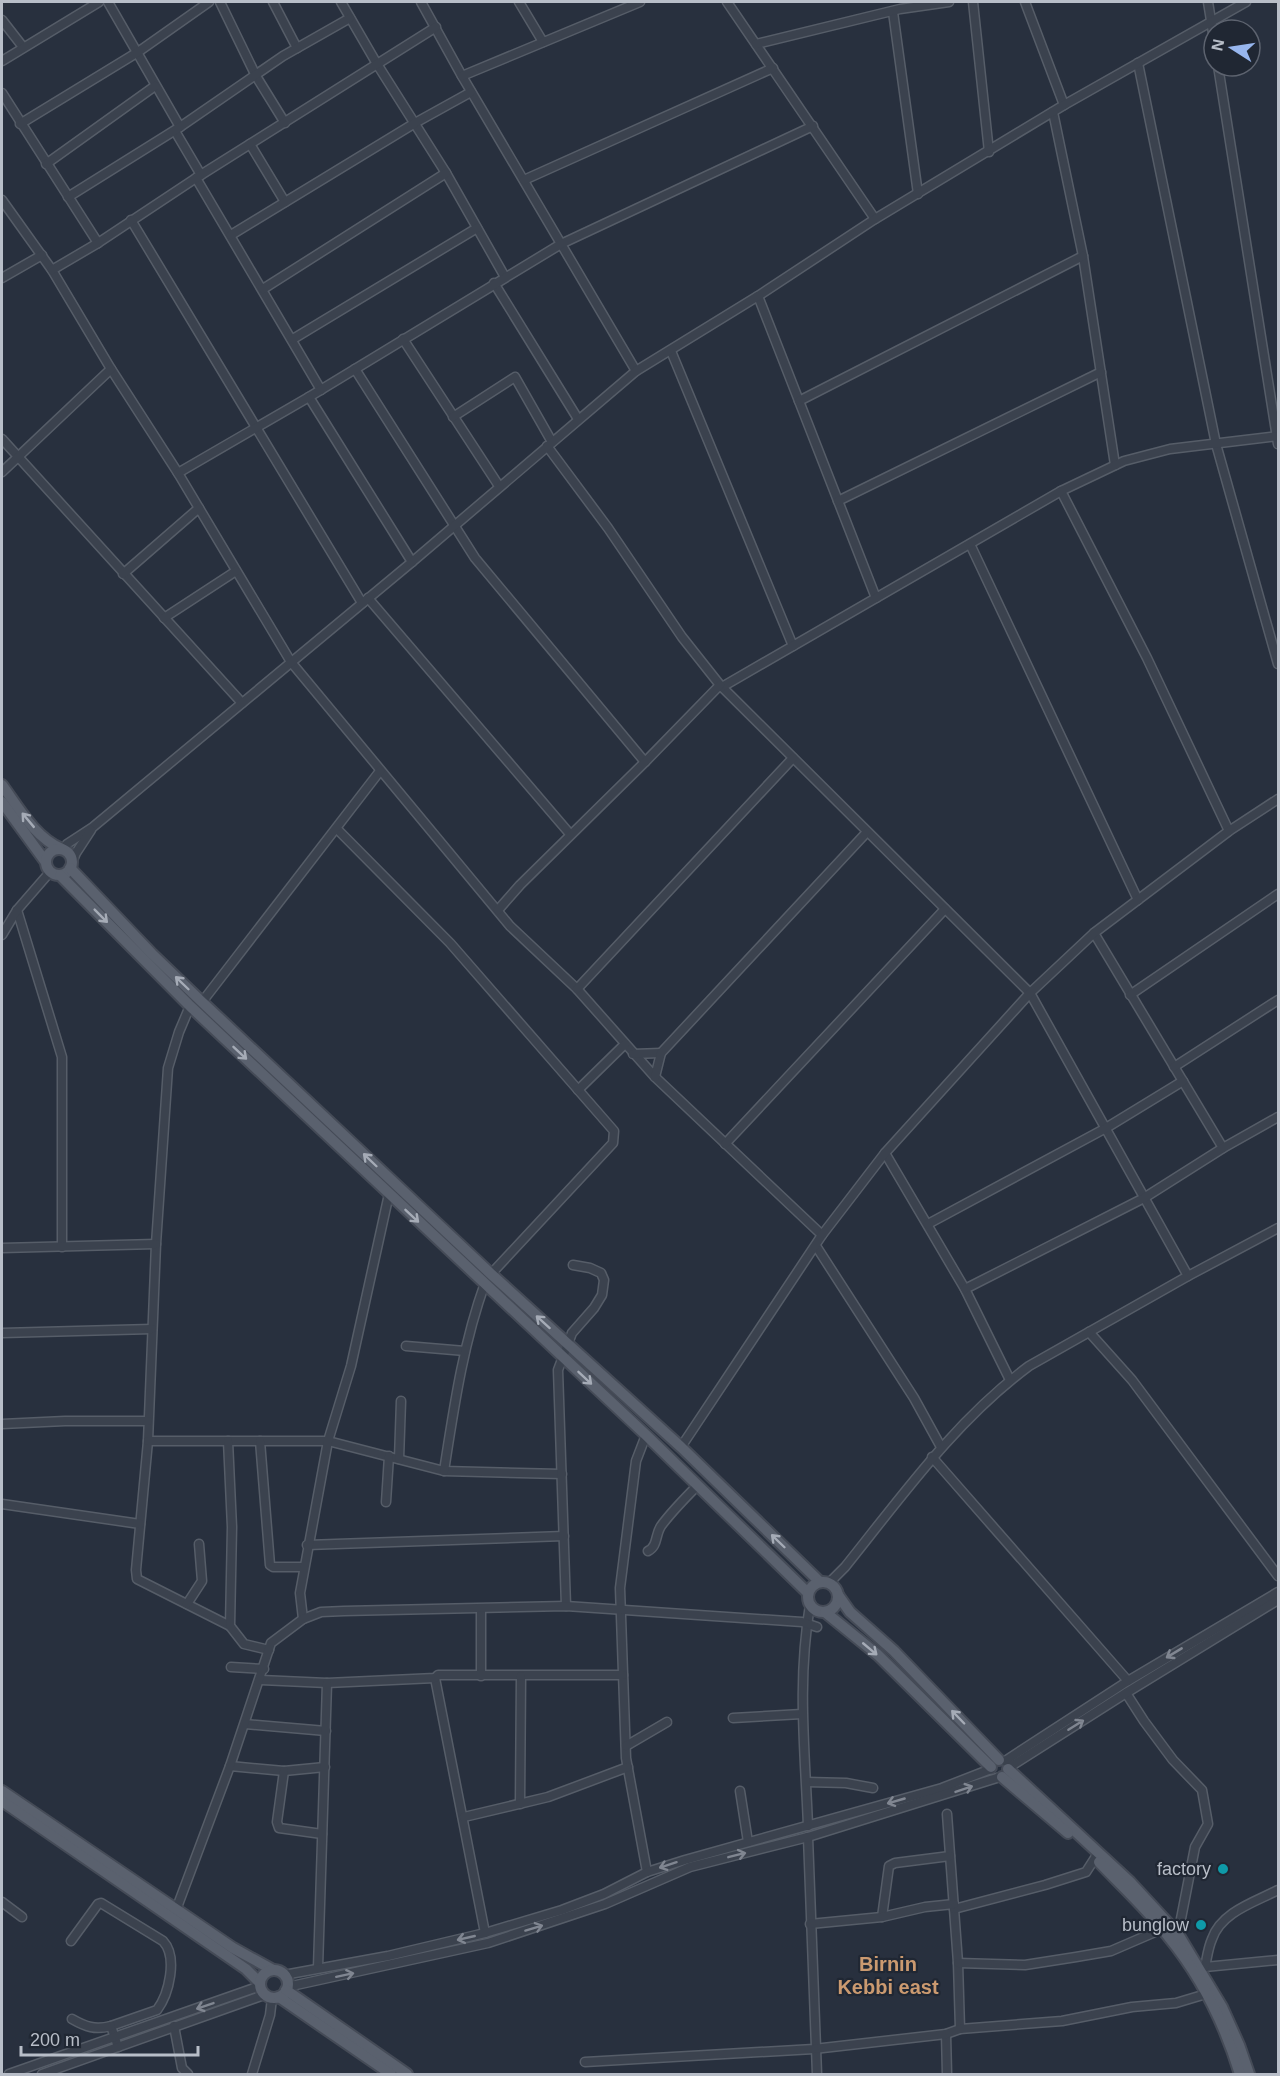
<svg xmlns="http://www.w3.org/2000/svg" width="1280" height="2076" viewBox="0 0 1280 2076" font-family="Helvetica,sans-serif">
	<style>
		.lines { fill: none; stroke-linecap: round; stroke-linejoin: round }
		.minor-casing { stroke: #565d68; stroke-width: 11 }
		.major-casing { stroke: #454b57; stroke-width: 14 }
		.minor { stroke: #3b424e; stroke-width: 8 }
		.major { stroke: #5a616e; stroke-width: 10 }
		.oneway { stroke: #a5abb6 }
		.oneway2 { stroke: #808691 }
		.culture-dot { fill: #0f9aa8; stroke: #202733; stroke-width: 2 }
		.labels { text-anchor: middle; stroke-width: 4.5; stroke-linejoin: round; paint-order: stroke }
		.poi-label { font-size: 18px; fill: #b8bec8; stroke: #202733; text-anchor: end }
		.neighbourhood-label { font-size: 20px; font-weight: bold; fill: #cb9a70; stroke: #202733 }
	</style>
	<rect width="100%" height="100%" fill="#28303e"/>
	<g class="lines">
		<defs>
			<g id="minor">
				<polyline points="108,2 180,127"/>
				<polyline points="220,2 256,76 285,123"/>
				<polyline points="273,2 297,48"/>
				<polyline points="341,2 377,64 446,173 505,277"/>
				<polyline points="421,2 462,76 636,371"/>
				<polyline points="519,2 543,42"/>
				<polyline points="727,2 875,219"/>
				<polyline points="973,2 989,152"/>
				<polyline points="1025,2 1064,105"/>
				<polyline points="1208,2 1214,39"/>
				<polyline points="893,12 918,194"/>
				<polyline points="2,20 23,47"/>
				<polyline points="756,44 900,9 949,2"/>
				<polyline points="2,61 99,2"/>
				<polyline points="1138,63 1216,444 1278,664"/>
				<polyline points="1218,66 1278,444"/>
				<polyline points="462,76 640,2"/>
				<polyline points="2,93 98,243"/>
				<polyline points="1053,112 1083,256 1115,465"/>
				<polyline points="20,124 138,52 209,2"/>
				<polyline points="175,131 201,175"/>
				<polyline points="250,144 285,202"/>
				<polyline points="46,164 155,86"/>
				<polyline points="196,178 321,390"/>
				<polyline points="524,180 773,68"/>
				<polyline points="68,197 180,127 283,56 350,18"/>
				<polyline points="2,200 52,270 111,369 178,473 291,662 510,926 577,989 655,1077 822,1235"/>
				<polyline points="131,220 362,603"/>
				<polyline points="231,235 415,123 471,92"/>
				<polyline points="52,270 98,243 196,178 436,27"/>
				<polyline points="2,278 42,255"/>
				<polyline points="494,283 578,419"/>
				<polyline points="263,289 446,173"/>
				<polyline points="758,296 876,598"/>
				<polyline points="293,339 477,228"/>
				<polyline points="403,339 499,486"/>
				<polyline points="671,351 793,646"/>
				<polyline points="355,369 475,558 645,762"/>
				<polyline points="309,397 412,562"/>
				<polyline points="799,401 1083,256"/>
				<polyline points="453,417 515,377 552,442"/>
				<polyline points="2,439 242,703"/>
				<polyline points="547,446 608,528 682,637 720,685 1030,993 1188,1276"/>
				<polyline points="2,472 111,369"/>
				<polyline points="178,473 309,397 561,244 813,126"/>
				<polyline points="1061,491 1147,658 1229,831"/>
				<polyline points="838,501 1101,372"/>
				<polyline points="970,544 1138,900"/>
				<polyline points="123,574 199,508"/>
				<polyline points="368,598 570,834"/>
				<polyline points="164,618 236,571"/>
				<polyline points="722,687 1061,491 1124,461 1170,449 1278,436"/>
				<polyline points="337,829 450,943 614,1131 613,1143 491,1274"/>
				<polyline points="64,849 67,844 93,827 412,562 636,371 758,296 875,219 1064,105 1246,2"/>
				<polyline points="72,862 76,853 91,830"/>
				<polyline points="17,910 62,1057 62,1247"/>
				<polyline points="498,910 520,885 645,762 720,685"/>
				<polyline points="1094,933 1223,1148"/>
				<polyline points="2,935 17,910 50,872"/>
				<polyline points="577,989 793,758"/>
				<polyline points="1130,995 1278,894"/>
				<polyline points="202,1002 380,771"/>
				<polyline points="190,1006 179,1032 168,1068 156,1244 148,1441 136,1570 137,1579 230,1626"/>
				<polyline points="633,1054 661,1053"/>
				<polyline points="1174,1067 1278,1000"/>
				<polyline points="655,1077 661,1053 867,832"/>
				<polyline points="578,1090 625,1044"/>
				<polyline points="725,1144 945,909"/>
				<polyline points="885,1153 965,1289 1010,1380"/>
				<polyline points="928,1224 1106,1128 1183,1081"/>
				<polyline points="816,1246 914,1398 941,1447"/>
				<polyline points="2,1248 156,1244"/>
				<polyline points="965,1289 1144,1198 1223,1148 1278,1117"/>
				<polyline points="1089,1332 1132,1380 1278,1576"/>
				<polyline points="2,1333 152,1329"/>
				<polyline points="406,1346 465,1351"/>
				<polyline points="2,1424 65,1421 148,1421"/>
				<polyline points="646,1435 636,1461 620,1588 626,1758 647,1872"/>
				<polyline points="148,1441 328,1441 444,1471 562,1474"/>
				<polyline points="228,1441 232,1527 230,1626 244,1644 269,1650"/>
				<polyline points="260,1441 270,1565 273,1567 304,1567"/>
				<polyline points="681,1447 822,1235 885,1153 1030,993 1094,933 1229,831 1278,799"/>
				<polyline points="932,1457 1128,1681"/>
				<polyline points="399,1459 401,1401"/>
				<path d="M444,1471C454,1407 463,1344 485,1283"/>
				<polyline points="386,1502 389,1456"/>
				<polyline points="2,1504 140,1524"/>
				<polyline points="307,1545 564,1536"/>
				<path d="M648,1551C658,1546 655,1535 661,1526C672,1511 685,1498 698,1485"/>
				<path d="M829,1583L845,1567C902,1496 955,1421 1029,1366L1188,1276L1278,1228"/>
				<polyline points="187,1604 202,1581 199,1544"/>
				<polyline points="566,1606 558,1370 572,1333 594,1308 602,1295 604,1280 601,1273 590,1268 573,1265"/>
				<polyline points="481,1609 481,1676"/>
				<polyline points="303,1619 300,1593 328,1441 351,1366 389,1194"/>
				<polyline points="231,1667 264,1669"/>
				<polyline points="435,1678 485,1933"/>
				<polyline points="261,1680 327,1683 435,1678 438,1675 623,1675"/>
				<polyline points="1126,1693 1144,1721 1173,1760 1202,1790 1208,1824 1195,1847 1178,1934"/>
				<polyline points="733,1718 802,1714"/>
				<polyline points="245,1724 326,1731"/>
				<polyline points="626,1746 667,1722"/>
				<polyline points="1005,1761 1128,1681 1278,1592"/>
				<polyline points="230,1766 284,1771 325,1767"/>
				<polyline points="1008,1768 1126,1693 1278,1600"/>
				<polyline points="284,1771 277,1822 279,1828 322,1834"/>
				<polyline points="807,1782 846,1783 873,1788"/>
				<polyline points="740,1791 748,1842"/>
				<polyline points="520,1804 521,1676"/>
				<polyline points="947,1814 958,1963 960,2029"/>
				<polyline points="464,1817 548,1797 628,1767"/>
				<path d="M808,1826C805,1750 797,1682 810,1605"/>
				<polyline points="808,1837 817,2074"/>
				<polyline points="2,1902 22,1917"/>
				<polyline points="954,1909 1045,1885 1086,1872 1095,1858"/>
				<polyline points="176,1910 230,1766 271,1643 303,1619 321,1612 344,1611 566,1606 802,1622 817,1627"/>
				<polyline points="882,1917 889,1866 895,1863 950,1856"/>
				<polyline points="810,1924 882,1917 925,1907 954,1904"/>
				<path d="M71,1941L98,1904L101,1903L163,1941C178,1957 169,1994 157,2010L111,2026L118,2047"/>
				<polyline points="958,1963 1025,1965 1076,1957 1111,1951 1162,1929"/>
				<polyline points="1205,1967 1278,1960"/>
				<polyline points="318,1968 327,1683"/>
				<path d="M1200,1969L1205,1967C1207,1958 1208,1948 1212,1939C1221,1912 1255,1902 1278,1890"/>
				<polyline points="284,1975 388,1956 485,1933 562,1910 604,1894 647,1872 685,1860 942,1788 991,1769"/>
				<polyline points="287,1987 488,1943 605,1904 690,1867 808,1837 1000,1777"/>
				<path d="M72,2019C86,2027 95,2030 111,2026"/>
				<polyline points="174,2026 182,2068 188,2074"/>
				<polyline points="946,2034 947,2074"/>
				<polyline points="585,2062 814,2049 946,2034 960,2029 1062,2021 1132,2007 1176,2003 1206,1994"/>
				<polyline points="9,2074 260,1986"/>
				<polyline points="42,2074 264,1995"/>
				<polyline points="252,2074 270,2015 272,1998"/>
			</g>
			<g id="major">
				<path d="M2,785C18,807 35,838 62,849"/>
				<polyline points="2,802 45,861"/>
				<circle cx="59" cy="862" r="13"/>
				<polyline points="70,868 152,954 202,1002 491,1274 681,1447 820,1582"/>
				<polyline points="60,875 190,1006 646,1435 808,1593"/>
				<circle cx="823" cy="1597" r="15"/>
				<polyline points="838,1595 850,1612 894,1651 999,1760"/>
				<polyline points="825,1612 878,1655 991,1767"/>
				<polyline points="1008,1769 1130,1882 1178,1934 1222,2007 1239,2045 1249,2074"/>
				<polyline points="1002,1777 1068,1833"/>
				<polyline points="2,1791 233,1948 273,1970"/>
				<polyline points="2,1801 246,1969 260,1983"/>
				<path d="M1099,1862C1122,1886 1148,1910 1168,1936C1201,1976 1225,2025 1240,2074"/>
				<circle cx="274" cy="1984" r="14"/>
				<polyline points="286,1990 407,2074"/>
				<polyline points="279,1997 391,2074"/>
			</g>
		</defs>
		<!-- minor casing -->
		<use href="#minor" class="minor-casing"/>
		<!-- major casing -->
		<use href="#major" class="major-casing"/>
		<!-- minor -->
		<use href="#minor" class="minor"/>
		<!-- major -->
		<use href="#major" class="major"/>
	</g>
	<!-- one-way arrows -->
	<defs><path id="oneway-shaft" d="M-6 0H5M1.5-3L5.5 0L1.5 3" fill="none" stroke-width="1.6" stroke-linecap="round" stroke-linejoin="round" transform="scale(1.5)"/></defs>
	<g class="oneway">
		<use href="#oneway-shaft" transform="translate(28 820) rotate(-130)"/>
		<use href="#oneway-shaft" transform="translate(101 916) rotate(45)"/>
		<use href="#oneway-shaft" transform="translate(182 983) rotate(-136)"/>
		<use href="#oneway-shaft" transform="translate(240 1053) rotate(43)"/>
		<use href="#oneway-shaft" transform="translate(370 1160) rotate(-136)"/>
		<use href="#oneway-shaft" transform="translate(412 1216) rotate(43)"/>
		<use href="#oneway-shaft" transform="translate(543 1322) rotate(-138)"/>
		<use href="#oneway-shaft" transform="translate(585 1378) rotate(43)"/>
		<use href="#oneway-shaft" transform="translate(778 1541) rotate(-136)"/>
		<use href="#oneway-shaft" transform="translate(870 1649) rotate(40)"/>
		<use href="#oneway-shaft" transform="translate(958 1717) rotate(-134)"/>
	</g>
	<g class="oneway2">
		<use href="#oneway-shaft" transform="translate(1174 1653) rotate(149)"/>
		<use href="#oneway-shaft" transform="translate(1076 1725) rotate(-32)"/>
		<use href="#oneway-shaft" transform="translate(964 1789) rotate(-19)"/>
		<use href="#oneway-shaft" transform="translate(896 1801) rotate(164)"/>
		<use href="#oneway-shaft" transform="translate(737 1855) rotate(-14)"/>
		<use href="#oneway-shaft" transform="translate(668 1865) rotate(162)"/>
		<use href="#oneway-shaft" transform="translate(534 1928) rotate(-17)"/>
		<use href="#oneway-shaft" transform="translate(466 1938) rotate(167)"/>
		<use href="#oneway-shaft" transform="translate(345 1975) rotate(-12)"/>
		<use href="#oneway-shaft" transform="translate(205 2006) rotate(161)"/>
	</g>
	<!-- markers -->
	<g class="culture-dot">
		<circle cx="1223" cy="1869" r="6"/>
		<circle cx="1201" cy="1925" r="6"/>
	</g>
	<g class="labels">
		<!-- poi labels -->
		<g class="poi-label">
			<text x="1211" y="1875">factory</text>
			<text x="1189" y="1931">bunglow</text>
		</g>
		<!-- neighbourhood labels -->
		<g class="neighbourhood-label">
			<text x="888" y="1971">Birnin<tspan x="888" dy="23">Kebbi east</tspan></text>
		</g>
	</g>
	<!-- border -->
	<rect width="1280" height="2076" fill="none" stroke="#b8bec8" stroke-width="6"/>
	<!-- north arrow -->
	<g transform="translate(1232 48) rotate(282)"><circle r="28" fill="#202733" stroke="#5d636f" stroke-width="1.5"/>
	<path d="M0-4.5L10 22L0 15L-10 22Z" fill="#97b6ee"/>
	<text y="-9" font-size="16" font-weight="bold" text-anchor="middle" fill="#b8bec8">N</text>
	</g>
	<!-- scale -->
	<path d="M21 2046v9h177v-9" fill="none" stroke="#b8bec8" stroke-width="3"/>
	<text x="30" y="2046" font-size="18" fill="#b8bec8" stroke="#202733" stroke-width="4.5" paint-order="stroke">200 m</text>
</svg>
